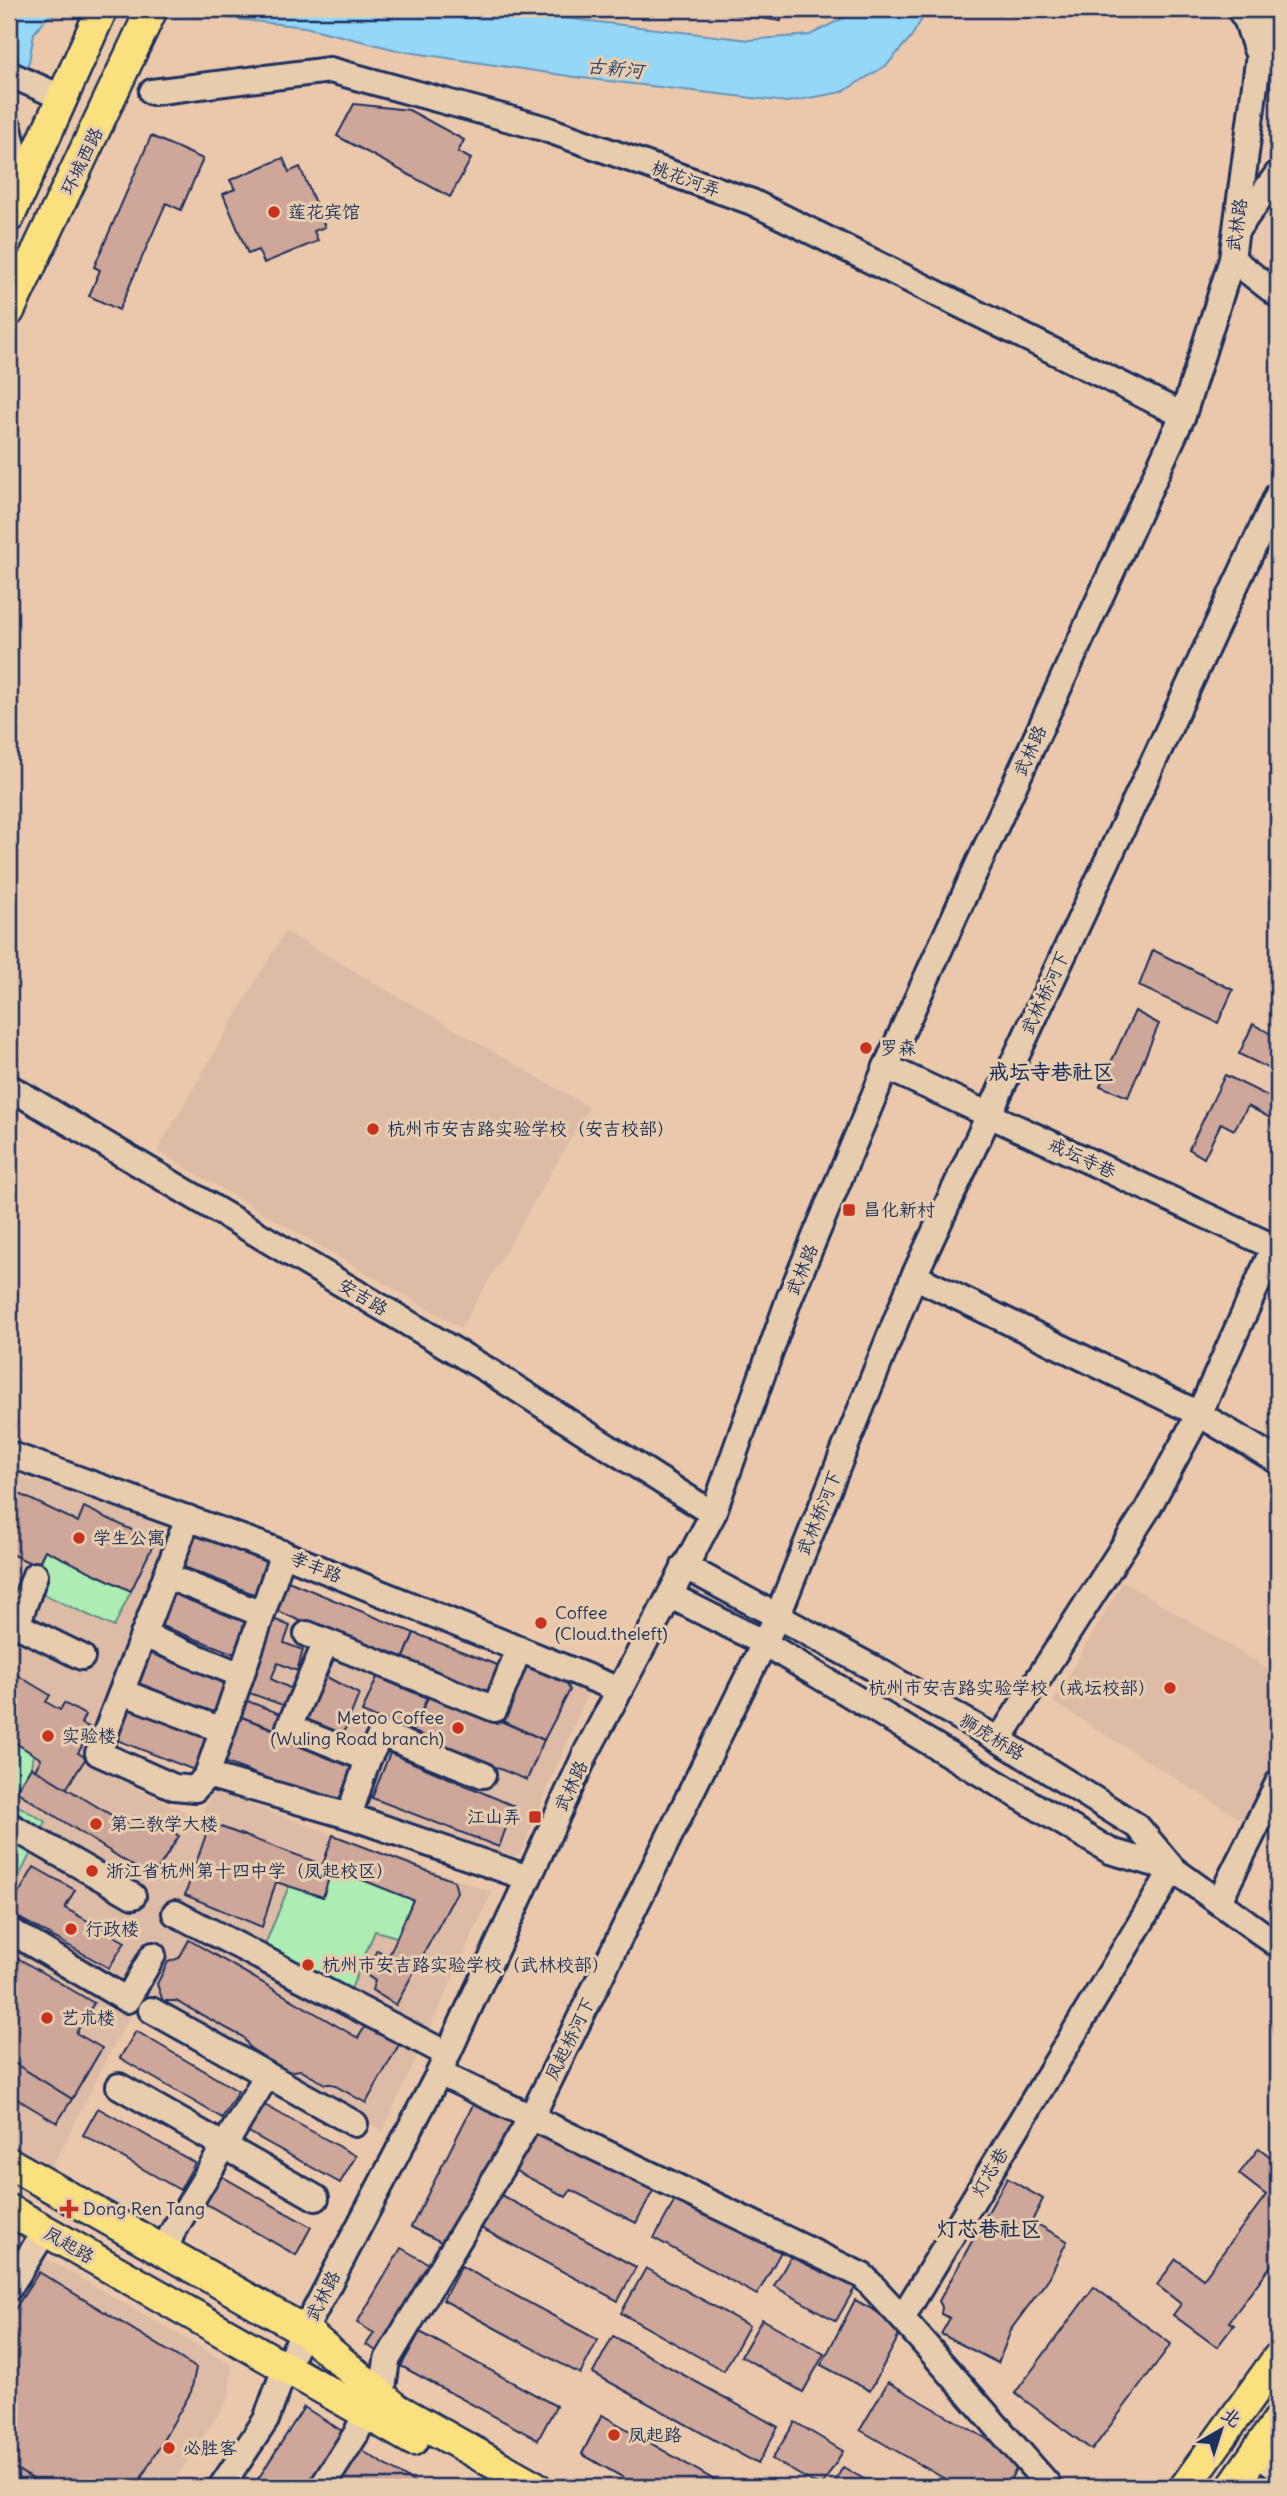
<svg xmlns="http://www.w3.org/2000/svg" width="1287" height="2496" viewBox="0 0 1287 2496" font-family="Delius,'LXGW WenKai TC',sans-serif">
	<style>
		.built { fill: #debba6 }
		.green { fill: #adecb3; stroke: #648e88; stroke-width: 2 }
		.water { fill: #96d7f8; stroke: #6594ba; stroke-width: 2 }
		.building { fill: #cea69a; stroke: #1b2f5e; stroke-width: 2 }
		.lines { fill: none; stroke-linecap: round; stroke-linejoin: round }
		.minor-casing { stroke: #1b2f5e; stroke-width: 30 }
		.major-casing { stroke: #1b2f5e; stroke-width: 35 }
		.minor { stroke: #e7ccae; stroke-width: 24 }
		.major { stroke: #fbe080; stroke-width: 30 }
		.poi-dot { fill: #c8321e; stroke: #e7ccae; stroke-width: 2.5 }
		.labels { text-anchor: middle; stroke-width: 6; stroke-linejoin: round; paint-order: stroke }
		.street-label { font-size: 18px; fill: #1b2f5e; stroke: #e7ccae }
		.poi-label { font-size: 18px; fill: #1b2f5e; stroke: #e7ccae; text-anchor: start }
		.water-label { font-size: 19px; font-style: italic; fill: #27406d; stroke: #e7ccae }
		.quarter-label { font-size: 21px; font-weight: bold; fill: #1b2f5e; stroke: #e7ccae }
	</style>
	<rect width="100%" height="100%" fill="#ebc8ac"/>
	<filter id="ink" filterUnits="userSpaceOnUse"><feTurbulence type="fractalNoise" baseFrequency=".0143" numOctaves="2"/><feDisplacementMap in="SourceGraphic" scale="14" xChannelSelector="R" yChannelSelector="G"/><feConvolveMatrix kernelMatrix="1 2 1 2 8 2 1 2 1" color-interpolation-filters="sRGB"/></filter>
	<g filter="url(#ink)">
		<!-- built -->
		<g class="built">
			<polygon points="285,931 589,1107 461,1328 157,1151"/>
			<polygon points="9,1473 176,1525 87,1764 200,1819 211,1790 492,1892 383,2131 142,1994 116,2041 50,2172 9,2146"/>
			<polygon points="1123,1581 1278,1675 1278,1759 1247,1823 1053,1702"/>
			<polygon points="270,1613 488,1698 508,1655 590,1688 520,1854 507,1858 216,1769"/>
			<polygon points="40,2255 232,2365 229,2398 170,2487 9,2487 9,2304"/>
		</g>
		<!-- green -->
		<g class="green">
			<polygon points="45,1550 131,1591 114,1627 30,1588"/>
			<polygon points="14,1742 33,1754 31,1767 16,1791 9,1787 9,1754"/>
			<polygon points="13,1803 46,1822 9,1897 9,1811"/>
			<polygon points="332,1868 413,1900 397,1937 375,1931 351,1989 264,1947 289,1886 323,1897"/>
		</g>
		<!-- water -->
		<polygon class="water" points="9,9 488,9 749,40 810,35 861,9 928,9 911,37 887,65 842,92 787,102 582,78 401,51 305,27 219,17 59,10 45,20 34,33 29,62 9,105"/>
		<!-- building -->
		<g class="building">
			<polygon points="699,9 782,9 781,21"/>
			<polygon points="354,104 409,110 464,140 458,152 471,159 450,197 337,136"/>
			<polygon points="151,136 203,159 181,210 166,203 119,310 89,296 100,270 94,267"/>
			<polygon points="283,158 289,172 300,167 325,227 314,231 318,241 264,263 258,250 248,254 223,194 235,189 230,180"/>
			<polygon points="1153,950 1233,990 1218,1023 1139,986"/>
			<polygon points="1135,1011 1159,1024 1128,1097 1100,1086"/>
			<polygon points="1253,1024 1278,1038 1278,1073 1239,1054"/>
			<polygon points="1225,1075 1278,1101 1278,1122 1248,1106 1234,1130 1221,1123 1204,1158 1189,1149"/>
			<polygon points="9,1489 78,1522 84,1507 155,1541 131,1591 45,1550 37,1566 9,1553 9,1536 12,1529 9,1528"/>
			<polygon points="191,1533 271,1564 259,1596 179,1565"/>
			<polygon points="288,1581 414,1633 401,1665 275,1610"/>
			<polygon points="171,1593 252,1624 240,1656 159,1625"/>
			<polygon points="271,1618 290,1626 284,1643 303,1650 297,1671 278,1663 271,1679 294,1690 288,1707 244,1691"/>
			<polygon points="414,1633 500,1666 488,1698 401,1665"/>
			<polygon points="148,1650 228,1681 216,1713 135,1682"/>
			<polygon points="531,1664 564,1679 570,1690 544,1740 498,1719 523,1665"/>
			<polygon points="9,1670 50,1695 46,1702 60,1710 64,1703 85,1715 81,1723 92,1729 78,1753 86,1758 66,1789 35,1770 41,1759 14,1742 9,1754"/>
			<polygon points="323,1675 359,1694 342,1737 302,1721"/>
			<polygon points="377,1677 427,1698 412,1733 362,1712"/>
			<polygon points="431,1691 544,1740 527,1780 412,1733"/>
			<polygon points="245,1700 283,1715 277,1730 239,1716"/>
			<polygon points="126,1707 206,1738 194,1770 114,1739"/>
			<polygon points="239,1716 355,1762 337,1804 221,1761"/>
			<polygon points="390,1753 514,1806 499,1847 372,1798"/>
			<polygon points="31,1767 138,1831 148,1816 179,1836 152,1878 16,1791"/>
			<polygon points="210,1823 332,1868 323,1897 276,1882 262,1927 185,1895"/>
			<polygon points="333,1835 454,1881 457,1892 396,2005 372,1990 375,1981 365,1974 377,1950 389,1956 413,1900 323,1864"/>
			<polygon points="34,1867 75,1890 65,1908 125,1942 109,1968 16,1916 11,1907"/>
			<polygon points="189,1940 358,2038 368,2022 401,2041 366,2103 332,2084 325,2084 300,2070 288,2072 250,2048 243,2037 176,2001 163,2001 157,1984 168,1962 179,1958"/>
			<polygon points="9,1953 94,2003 76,2033 102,2048 72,2099 9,2060"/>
			<polygon points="136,2031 238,2091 222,2118 120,2058"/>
			<polygon points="9,2060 72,2099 57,2123 9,2094"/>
			<polygon points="477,2097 516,2117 451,2247 411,2227"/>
			<polygon points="261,2103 356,2156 340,2183 245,2130"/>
			<polygon points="98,2108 195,2163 180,2190 83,2135"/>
			<polygon points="533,2124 655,2187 636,2223 571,2190 566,2197 510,2168"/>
			<polygon points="1259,2148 1278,2163 1278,2256 1229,2322 1234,2325 1217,2347 1173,2315 1181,2304 1157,2285 1176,2259 1203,2279 1266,2195 1239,2174"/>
			<polygon points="216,2173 311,2227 296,2255 201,2201"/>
			<polygon points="1007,2178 1043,2199 1032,2221 1067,2241 1049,2278 1012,2328 998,2363 941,2334 950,2318 941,2314 942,2307 939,2301"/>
			<polygon points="679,2193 782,2250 757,2295 654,2238"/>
			<polygon points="499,2194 636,2267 618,2301 481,2228"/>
			<polygon points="401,2248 438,2269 387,2357 366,2345 374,2333 357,2323"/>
			<polygon points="795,2249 857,2284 836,2321 774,2286"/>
			<polygon points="461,2266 598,2340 580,2374 443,2300"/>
			<polygon points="646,2268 749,2326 724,2371 621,2313"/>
			<polygon points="39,2272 196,2368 191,2392 136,2487 46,2487 9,2465 9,2318"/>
			<polygon points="1094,2287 1171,2344 1092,2450 1015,2393"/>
			<polygon points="855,2300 904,2326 870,2391 821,2365"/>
			<polygon points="762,2319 824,2354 803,2392 741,2356"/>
			<polygon points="420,2332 556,2406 538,2440 401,2366"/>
			<polygon points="613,2336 778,2427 758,2464 593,2373"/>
			<polygon points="888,2382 1022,2459 1006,2487 949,2487 952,2483 860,2430"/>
			<polygon points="304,2407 342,2431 307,2487 253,2487"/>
			<polygon points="602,2415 726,2487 640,2487 582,2454"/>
			<polygon points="602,2415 726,2487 640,2487 582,2454"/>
			<polygon points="795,2422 843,2451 821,2487 772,2459"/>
			<polygon points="361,2450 422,2487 345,2487 340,2484"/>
			<polygon points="9,2465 46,2487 9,2487"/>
			<polygon points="843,2467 878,2487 833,2487 832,2486"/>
		</g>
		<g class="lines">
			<defs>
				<g id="minor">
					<polyline points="1239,9 1247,21 1256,49"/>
					<polyline points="9,74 61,97"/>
					<polyline points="152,92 330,70 543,128 752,202 1183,415"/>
					<polyline points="9,128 22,186"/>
					<polyline points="1238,228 1278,173"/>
					<polyline points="1232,259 1278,295"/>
					<polyline points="886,1067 1278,1249"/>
					<polyline points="9,1087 489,1371 713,1514"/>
					<polyline points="914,1276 1199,1414 1278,1461"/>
					<polyline points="9,1454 267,1547 620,1690"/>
					<polyline points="188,1518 98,1753 174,1787 195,1789 207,1775 349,1816 528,1878"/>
					<polyline points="166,1576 262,1614"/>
					<polyline points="671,1596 764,1643 1110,1851 1173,1869 1137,1826 999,1740 875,1669 684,1566"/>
					<polyline points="9,1622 17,1625 35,1575"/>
					<polyline points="17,1625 82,1657"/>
					<polyline points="307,1634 495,1709 519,1649"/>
					<polyline points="143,1635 241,1675"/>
					<polyline points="326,1642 289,1727 368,1759 381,1734 483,1775"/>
					<polyline points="122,1692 222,1730"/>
					<polyline points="999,1740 1147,1510 1199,1414 1274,1247"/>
					<polyline points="207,1775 283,1553"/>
					<polyline points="349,1816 368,1759"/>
					<polyline points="9,1825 133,1896"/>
					<polyline points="1219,1901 1278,1783"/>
					<polyline points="175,1913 447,2054"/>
					<polyline points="9,1930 127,2000 153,1955"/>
					<polyline points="151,2010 355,2124"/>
					<polyline points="439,2073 863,2276 902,2318"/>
					<polyline points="119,2086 316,2198"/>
					<polyline points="165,2252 172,2233 267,2075"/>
					<polyline points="9,2288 45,2231"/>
					<polyline points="380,2410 387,2360 531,2118 778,1615 914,1276 1278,494"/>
					<polyline points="1256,2453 1278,2469"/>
					<polyline points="221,2487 266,2420 285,2368 439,2073 586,1753 713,1514 789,1299 886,1067 1183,415 1232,259 1265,9"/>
					<polyline points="322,2487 356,2434 366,2413"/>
					<polyline points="1050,2487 902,2318 1173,1869 1278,1945"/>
				</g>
				<g id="major">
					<polyline points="1274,9 1278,13"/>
					<polyline points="9,217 102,9"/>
					<polyline points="9,311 152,9"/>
					<polyline points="9,2163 305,2331 397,2409 536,2487"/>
					<polyline points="9,2210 413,2440"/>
					<polyline points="1185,2487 1278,2358"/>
					<polyline points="1232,2487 1278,2421"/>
				</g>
			</defs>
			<!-- minor casing -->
			<use href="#minor" class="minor-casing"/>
			<!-- major casing -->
			<use href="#major" class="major-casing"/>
			<!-- minor -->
			<use href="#minor" class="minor"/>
			<!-- major -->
			<use href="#major" class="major"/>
		</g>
	</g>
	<!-- markers -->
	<g class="poi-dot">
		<circle cx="274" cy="212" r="7"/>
		<circle cx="866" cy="1048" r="7"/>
		<circle cx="373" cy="1129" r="7"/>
		<rect x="842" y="1203" width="14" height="14" rx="3.5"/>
		<circle cx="79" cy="1538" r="7"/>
		<circle cx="541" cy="1623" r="7"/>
		<circle cx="1170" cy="1688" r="7"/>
		<circle cx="458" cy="1728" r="7"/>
		<circle cx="48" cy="1736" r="7"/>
		<rect x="528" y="1810" width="14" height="14" rx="3.5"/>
		<circle cx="96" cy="1824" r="7"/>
		<circle cx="92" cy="1871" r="7"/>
		<circle cx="71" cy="1929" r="7"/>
		<circle cx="308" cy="1965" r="7"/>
		<circle cx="47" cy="2018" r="7"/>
		<path d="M65.5 2198.5h7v7h7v7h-7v7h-7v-7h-7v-7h7z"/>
		<circle cx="614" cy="2435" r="7"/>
		<circle cx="169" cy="2448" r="7"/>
	</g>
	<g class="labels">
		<!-- street labels -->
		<g class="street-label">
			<text transform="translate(82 161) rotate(-64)" y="6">环城西路</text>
			<text transform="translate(686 179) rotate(20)" y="6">桃花河弄</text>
			<text transform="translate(1237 225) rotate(-82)" y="6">武林路</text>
			<text transform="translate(1030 751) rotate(-66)" y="6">武林路</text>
			<text transform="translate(1045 993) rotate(-65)" y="6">武林桥河下</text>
			<text transform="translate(1082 1158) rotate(25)" y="6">戒坛寺巷</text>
			<text transform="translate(802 1270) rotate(-67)" y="6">武林路</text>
			<text transform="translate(363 1297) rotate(31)" y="6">安吉路</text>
			<text transform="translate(819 1513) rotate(-68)" y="6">武林桥河下</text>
			<text transform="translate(316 1567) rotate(22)" y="6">孝丰路</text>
			<text transform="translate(992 1737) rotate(31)" y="6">狮虎桥路</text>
			<text transform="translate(571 1786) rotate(-65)" y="6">武林路</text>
			<text transform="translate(570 2039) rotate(-64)" y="6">凤起桥河下</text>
			<text transform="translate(990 2172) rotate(-59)" y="6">灯芯巷</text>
			<text transform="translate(69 2245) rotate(30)" y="6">凤起路</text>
			<text transform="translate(323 2296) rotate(-63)" y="6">武林路</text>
		</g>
		<!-- poi labels -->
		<g class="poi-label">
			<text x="288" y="218">莲花宾馆</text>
			<text x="880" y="1054">罗森</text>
			<text x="387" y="1135">杭州市安吉路实验学校（安吉校部）</text>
			<text x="863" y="1216">昌化新村</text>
			<text x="93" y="1544">学生公寓</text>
			<text x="555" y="1619">Coffee<tspan x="555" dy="21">(Cloud.theleft)</tspan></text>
			<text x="1156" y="1694" text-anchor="end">杭州市安吉路实验学校（戒坛校部）</text>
			<text x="444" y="1724" text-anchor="end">Metoo Coffee<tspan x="444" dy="21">(Wuling Road branch)</tspan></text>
			<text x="62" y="1742">实验楼</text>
			<text x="521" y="1823" text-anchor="end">江山弄</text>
			<text x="110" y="1830">第二教学大楼</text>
			<text x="106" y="1877">浙江省杭州第十四中学（凤起校区）</text>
			<text x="85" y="1935">行政楼</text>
			<text x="322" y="1971">杭州市安吉路实验学校（武林校部）</text>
			<text x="61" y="2024">艺术楼</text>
			<text x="83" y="2215">Dong Ren Tang</text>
			<text x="628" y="2441">凤起路</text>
			<text x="183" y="2454">必胜客</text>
		</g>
		<!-- water labels -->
		<g class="water-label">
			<text transform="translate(615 68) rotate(6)" y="7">古新河</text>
		</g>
		<!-- quarter labels -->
		<g class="quarter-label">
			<text x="1051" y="1079">戒坛寺巷社区</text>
			<text x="989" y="2236">灯芯巷社区</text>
		</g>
	</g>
	<!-- margin -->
	<rect width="1287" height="2496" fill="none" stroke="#e7ccae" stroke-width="35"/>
	<rect x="18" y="18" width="1252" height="2461" fill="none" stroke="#1b2f5e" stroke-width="2.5" filter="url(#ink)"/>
	<!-- north arrow -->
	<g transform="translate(1221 2430) rotate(39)" stroke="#e7ccae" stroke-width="5" paint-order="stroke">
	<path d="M0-5L12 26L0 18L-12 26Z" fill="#1b2f5e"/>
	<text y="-10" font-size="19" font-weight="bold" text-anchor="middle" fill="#1b2f5e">北</text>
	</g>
</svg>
